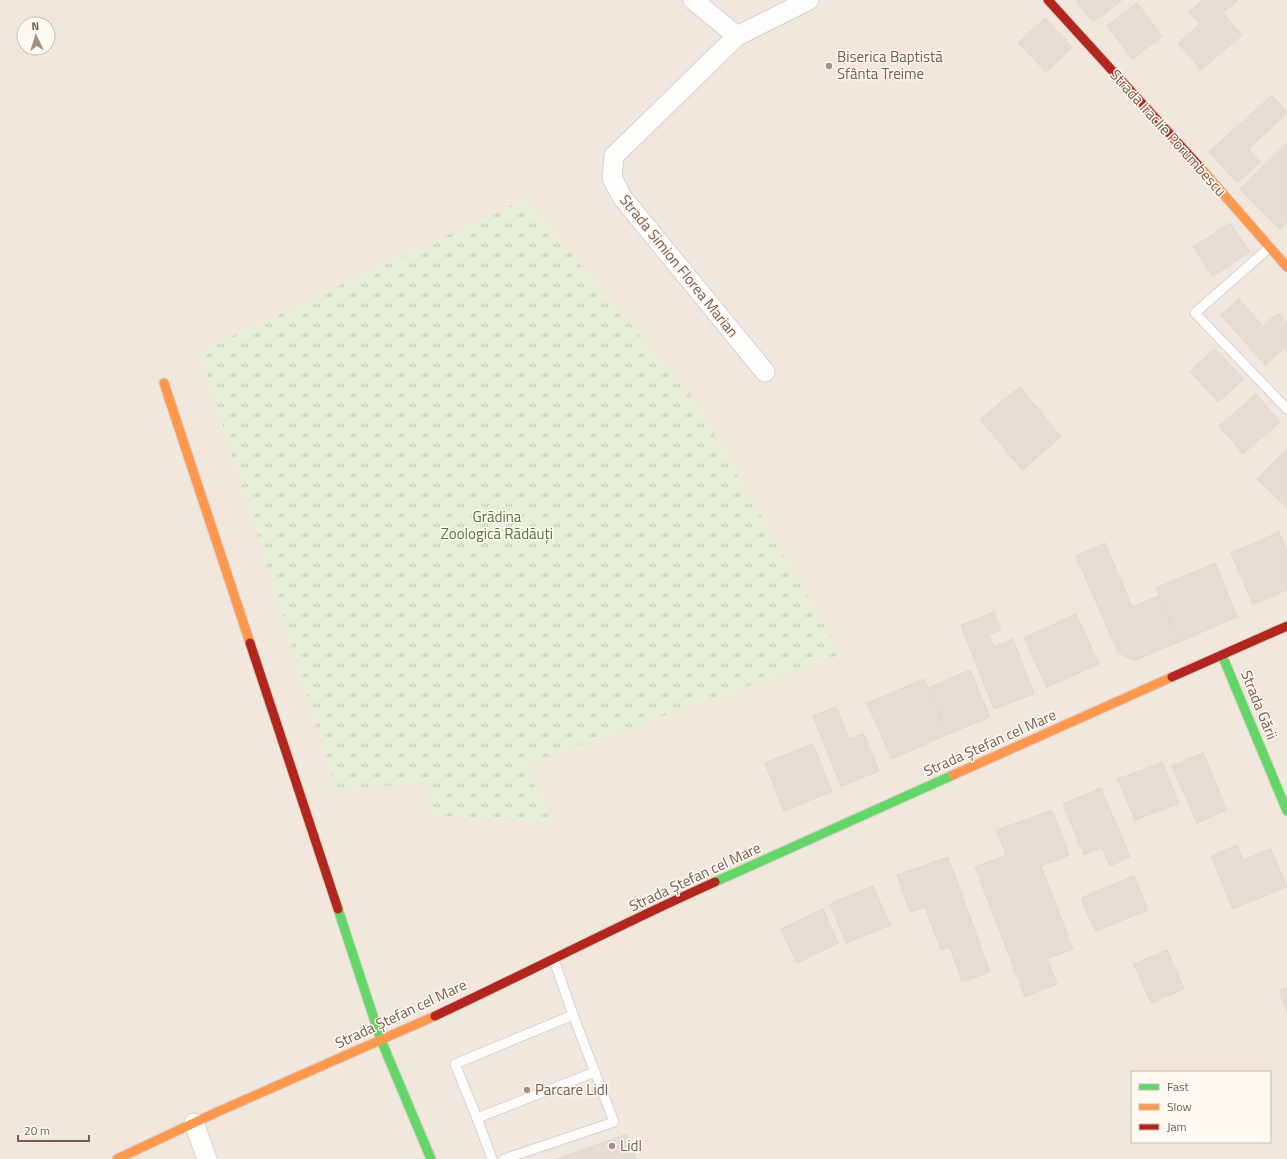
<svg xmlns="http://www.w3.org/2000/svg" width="1287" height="1159" viewBox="0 0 1287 1159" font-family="'Titillium Web',sans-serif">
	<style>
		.residential { fill: #f2e7dc; fill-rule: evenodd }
		.park { fill: url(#park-tufts) }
		.building { fill: #e5ddd5; stroke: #e2d7d0 }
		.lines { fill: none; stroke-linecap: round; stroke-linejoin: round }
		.lane-casing { stroke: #d8d1cc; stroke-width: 11 }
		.street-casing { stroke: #d8d1cc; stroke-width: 21 }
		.fast-casing { stroke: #d9d0ca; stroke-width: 11 }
		.slow-casing { stroke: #d9d0ca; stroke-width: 11 }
		.jam-casing { stroke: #d9d0ca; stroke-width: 11 }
		.lane { stroke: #fefdfc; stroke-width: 9 }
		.street { stroke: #fefdfc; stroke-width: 19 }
		.fast { stroke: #63d668; stroke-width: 9 }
		.slow { stroke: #ff974d; stroke-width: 9 }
		.jam { stroke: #b3261e; stroke-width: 9 }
		.poi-dot { fill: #a69184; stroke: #fff9f1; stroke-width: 1.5 }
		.labels { text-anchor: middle; stroke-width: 3; stroke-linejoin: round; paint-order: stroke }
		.poi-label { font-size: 15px; fill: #795b4b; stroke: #fff9f1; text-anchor: start }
		.street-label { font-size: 15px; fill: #795b4b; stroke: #fff9f1 }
		.park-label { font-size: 15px; fill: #527940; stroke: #fff9f1 }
	</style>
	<defs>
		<pattern id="park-tufts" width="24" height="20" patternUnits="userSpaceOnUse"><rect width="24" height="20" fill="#e6f0d9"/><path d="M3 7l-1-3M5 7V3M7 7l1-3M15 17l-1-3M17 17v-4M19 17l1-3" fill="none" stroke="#bfc5b2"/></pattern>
	</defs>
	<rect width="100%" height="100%" fill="#f9f4ee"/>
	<!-- residential -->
	<path class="residential" d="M0,0H1287V1159H0ZM24,24H48V48H24ZM1132,1072H1270V1142H1132Z"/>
	<!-- park -->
	<polygon class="park" points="525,199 693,398 841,654 525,764 552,822 432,815 429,782 336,790 200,351"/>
	<!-- building -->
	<g class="building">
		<polygon points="1076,0 1122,0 1093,22"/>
		<polygon points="1203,0 1238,0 1223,13 1242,35 1201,70 1178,43 1200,24 1189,12"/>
		<polygon points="1137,3 1162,36 1133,59 1107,26"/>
		<polygon points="1045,18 1072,47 1046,72 1018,43"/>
		<polygon points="1272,95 1287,112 1287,113 1248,149 1260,162 1237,183 1209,152"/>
		<polygon points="1287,143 1287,222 1280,229 1240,189"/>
		<polygon points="1230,223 1250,252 1213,276 1193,247"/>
		<polygon points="1239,299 1263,326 1278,313 1287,323 1287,352 1284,349 1265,365 1221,315"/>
		<polygon points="1215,349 1244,379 1218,402 1190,371"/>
		<polygon points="1020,387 1061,437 1022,470 980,419"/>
		<polygon points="1256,394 1280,422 1243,454 1219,426"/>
		<polygon points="1287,449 1287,508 1257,479"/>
		<polygon points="1279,532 1287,551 1287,590 1253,604 1231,553"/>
		<polygon points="1105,543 1132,607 1159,596 1179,642 1136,660 1125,657 1117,650 1076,556"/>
		<polygon points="1215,563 1237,617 1179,642 1156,588"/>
		<polygon points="994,612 1001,630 989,634 994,647 1013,639 1034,694 994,709 961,625"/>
		<polygon points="1076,614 1099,664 1047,687 1024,638"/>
		<polygon points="970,670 990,717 948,734 928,688"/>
		<polygon points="924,679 948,734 892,759 867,703"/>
		<polygon points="836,707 849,739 864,734 879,771 841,786 813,716"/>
		<polygon points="813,744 832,791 784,811 765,763"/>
		<polygon points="1203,753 1227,810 1197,823 1172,766"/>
		<polygon points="1162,762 1179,803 1135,820 1118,779"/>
		<polygon points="1101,788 1130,857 1110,866 1102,847 1084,855 1063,804"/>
		<polygon points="1052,810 1069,855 1041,866 1073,949 1047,959 1057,984 1025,997 975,867 1006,855 997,830"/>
		<polygon points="1237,845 1243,860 1271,849 1287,887 1233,909 1211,856"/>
		<polygon points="948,857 990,972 962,982 950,947 941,950 925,907 910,912 897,875"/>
		<polygon points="1134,876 1148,910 1095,931 1081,898"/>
		<polygon points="873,886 890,925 846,943 830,904"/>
		<polygon points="823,909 838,943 797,963 781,929"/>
		<polygon points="1167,950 1184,989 1151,1003 1134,964"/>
		<polygon points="1287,988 1287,1012 1279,991"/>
		<polygon points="627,1134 636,1159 557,1159"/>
	</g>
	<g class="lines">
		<defs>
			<g id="lane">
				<polyline points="1270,247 1195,313 1287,409"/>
				<polyline points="477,1118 595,1072"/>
				<polyline points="492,1159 477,1118 455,1064 573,1015"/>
				<polyline points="504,1159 614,1122 573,1015 554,960"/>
			</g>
			<g id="street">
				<polyline points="693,0 737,36 809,0"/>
				<polyline points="737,36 614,156 612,178 622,197 765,372"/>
				<polyline points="194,1123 207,1159"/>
			</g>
			<g id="fast">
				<polyline points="1222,655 1287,811"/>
				<polyline points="715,882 953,775"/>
				<polyline points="338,909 381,1040 431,1159"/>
			</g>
			<g id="slow">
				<polyline points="1198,165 1287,267"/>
				<polyline points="164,383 250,643"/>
				<polyline points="953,775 1172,677"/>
				<polyline points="117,1159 215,1113 435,1016"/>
			</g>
			<g id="jam">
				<polyline points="1048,0 1198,165"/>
				<polyline points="250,643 338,909"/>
				<polyline points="1172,677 1287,626"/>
				<path d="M435,1016C529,972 621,924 715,882"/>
			</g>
		</defs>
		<!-- lane casing -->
		<use href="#lane" class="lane-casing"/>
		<!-- street casing -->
		<use href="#street" class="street-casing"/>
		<!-- fast casing -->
		<use href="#fast" class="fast-casing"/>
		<!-- slow casing -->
		<use href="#slow" class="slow-casing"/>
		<!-- jam casing -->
		<use href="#jam" class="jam-casing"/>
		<!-- lane -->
		<use href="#lane" class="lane"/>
		<!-- street -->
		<use href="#street" class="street"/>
		<!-- fast -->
		<use href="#fast" class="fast"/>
		<!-- slow -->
		<use href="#slow" class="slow"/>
		<!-- jam -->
		<use href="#jam" class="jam"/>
	</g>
	<!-- markers -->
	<g class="poi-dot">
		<circle cx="829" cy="66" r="4"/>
		<circle cx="527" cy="1090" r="4"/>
		<circle cx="612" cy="1146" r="4"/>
	</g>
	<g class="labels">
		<!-- poi labels -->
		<g class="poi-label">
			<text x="837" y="62">Biserica Baptistă<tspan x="837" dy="17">Sfânta Treime</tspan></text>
			<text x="535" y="1095">Parcare Lidl</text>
			<text x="620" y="1151">Lidl</text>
		</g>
		<!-- street labels -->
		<g class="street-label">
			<text transform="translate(1168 133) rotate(48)" y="5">Strada Iraclie Porumbescu</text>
			<text transform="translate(679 266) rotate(51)" y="5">Strada Simion Florea Marian</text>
			<text transform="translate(1259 705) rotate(68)" y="5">Strada Gării</text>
			<text transform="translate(990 743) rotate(-24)" y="5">Strada Ștefan cel Mare</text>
			<text transform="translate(695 877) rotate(-25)" y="5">Strada Ștefan cel Mare</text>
			<text transform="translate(401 1014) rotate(-25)" y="5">Strada Ștefan cel Mare</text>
		</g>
		<!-- park labels -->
		<g class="park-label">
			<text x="497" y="522">Grădina<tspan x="497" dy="17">Zoologică Rădăuți</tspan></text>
		</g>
	</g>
	<!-- legend -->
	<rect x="1131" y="1071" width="140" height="72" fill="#fff9f1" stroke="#c9baaf"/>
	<rect x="1139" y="1084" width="20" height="6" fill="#63d668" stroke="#c9baaf"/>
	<text x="1167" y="1091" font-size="12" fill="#795b4b">Fast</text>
	<rect x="1139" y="1104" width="20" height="6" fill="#ff974d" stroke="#c9baaf"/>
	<text x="1167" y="1111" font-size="12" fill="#795b4b">Slow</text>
	<rect x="1139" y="1124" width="20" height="6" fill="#b3261e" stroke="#c9baaf"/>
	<text x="1167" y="1131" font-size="12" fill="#795b4b">Jam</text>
	<!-- north arrow -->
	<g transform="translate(36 36) rotate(356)"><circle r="19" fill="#fff9f1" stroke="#c9baaf"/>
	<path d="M0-3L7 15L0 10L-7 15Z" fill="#a69184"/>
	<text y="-6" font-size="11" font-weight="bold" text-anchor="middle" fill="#795b4b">N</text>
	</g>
	<!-- scale -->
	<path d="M18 1135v6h71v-6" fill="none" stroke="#795b4b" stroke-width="2"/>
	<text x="24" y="1135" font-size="12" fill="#795b4b" stroke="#fff9f1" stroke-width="3" paint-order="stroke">20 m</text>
</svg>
